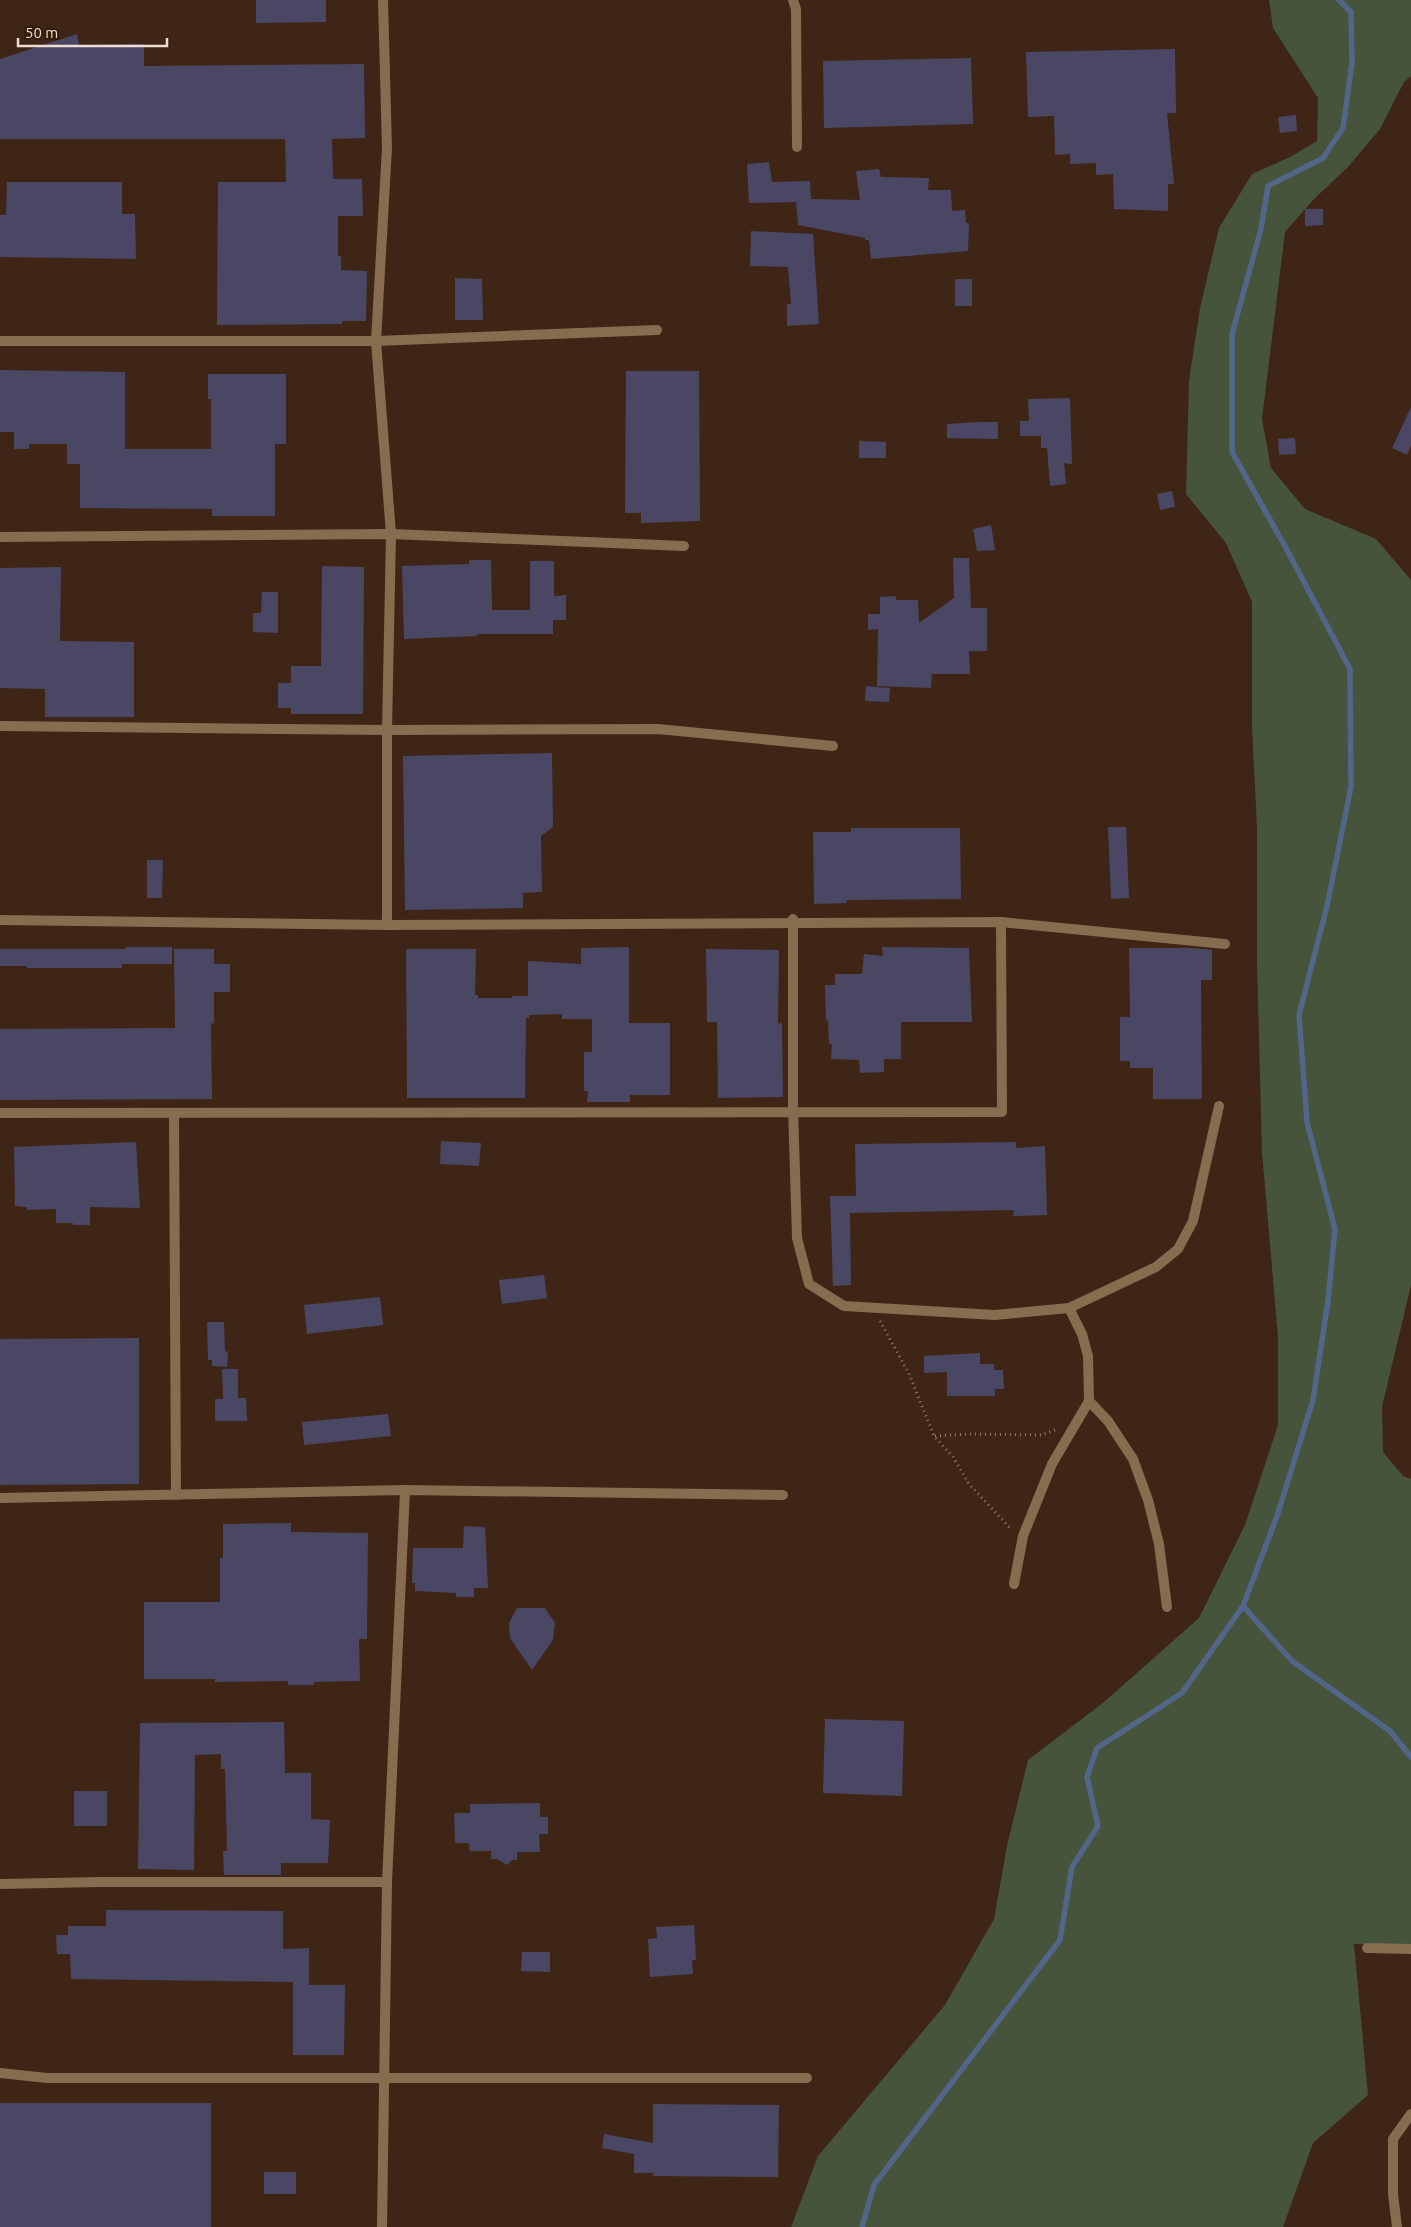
<svg xmlns="http://www.w3.org/2000/svg" width="1411" height="2227" viewBox="0 0 1411 2227" font-family="Ubuntu,sans-serif">
	<style>
		.green { fill: #46543b }
		.lines { fill: none; stroke-linecap: round; stroke-linejoin: round }
		.stream { stroke: #526689; stroke-width: 5.5 }
		.building { fill: #4a4764 }
		.path { stroke: #947f71; stroke-width: 3; stroke-dasharray: 1 4; stroke-linecap: butt }
		.lane { stroke: #876c4f; stroke-width: 10 }
		.street { stroke: #876c4f; stroke-width: 10 }
	</style>
	<rect width="100%" height="100%" fill="#3f2515"/>
	<!-- green -->
	<polygon class="green" points="1269,0 1411,0 1411,76 1404,82 1380,129 1348,167 1313,200 1285,232 1262,419 1271,468 1305,509 1376,539 1411,580 1411,1285 1382,1407 1383,1452 1403,1476 1411,1479 1411,1945 1354,1944 1368,2095 1313,2143 1283,2227 791,2227 818,2156 945,2005 994,1919 1007,1846 1028,1760 1104,1702 1199,1618 1245,1525 1278,1425 1278,1337 1262,1152 1257,963 1257,827 1252,727 1252,602 1226,543 1186,494 1189,381 1200,308 1219,228 1252,174 1290,157 1317,141 1318,98 1273,28"/>
	<g class="lines">
		<!-- stream -->
		<g class="stream">
			<polyline points="1243,1606 1292,1661 1390,1731 1411,1757"/>
			<polyline points="862,2227 874,2185 1060,1940 1072,1867 1098,1826 1087,1777 1097,1748 1182,1693 1243,1606 1277,1516 1313,1400 1328,1301 1335,1229 1307,1122 1299,1015 1327,906 1351,787 1350,669 1286,548 1232,452 1232,334 1261,229 1268,186 1323,158 1343,128 1352,63 1351,12 1339,0"/>
		</g>
	</g>
	<!-- building -->
	<g class="building">
		<polygon points="256,0 326,0 326,22 256,23"/>
		<polygon points="77,34 79,45 144,44 144,66 364,64 365,138 332,139 333,179 362,179 363,216 338,216 338,256 341,256 341,270 367,271 366,321 342,321 342,324 217,325 218,182 286,182 285,139 0,139 0,59"/>
		<polygon points="1175,49 1176,113 1167,113 1174,184 1168,184 1168,211 1114,209 1113,174 1096,175 1096,163 1070,164 1070,154 1055,155 1054,116 1028,117 1026,52"/>
		<polygon points="971,58 973,124 824,128 823,61"/>
		<polygon points="1296,115 1297,131 1280,133 1278,117"/>
		<polygon points="769,162 772,182 810,181 811,199 860,200 856,171 879,169 881,177 929,178 928,190 951,190 952,211 965,210 966,223 969,223 968,251 871,259 869,240 865,240 865,238 798,225 796,202 749,203 747,164"/>
		<polygon points="7,182 122,182 122,214 135,214 136,259 0,257 0,215 6,215"/>
		<polygon points="1305,209 1323,209 1323,225 1305,226"/>
		<polygon points="751,231 813,234 819,324 787,326 787,304 791,304 788,267 750,266"/>
		<polygon points="455,278 482,279 483,320 455,320"/>
		<rect x="955" y="279" width="17" height="27"/>
		<polygon points="0,370 125,372 125,449 211,449 211,399 208,399 208,374 286,374 286,444 275,444 275,516 212,516 212,509 80,508 80,464 67,464 67,444 29,444 29,449 14,449 14,432 0,432"/>
		<polygon points="626,371 699,371 700,521 641,523 641,513 625,513"/>
		<polygon points="1070,398 1072,464 1064,463 1066,484 1050,486 1047,448 1041,448 1041,436 1020,436 1020,421 1029,421 1028,399"/>
		<polygon points="1411,407 1411,445 1407,455 1392,448"/>
		<polygon points="977,422 998,422 998,439 947,438 947,424"/>
		<polygon points="1295,438 1296,454 1279,455 1278,439"/>
		<polygon points="859,441 886,442 886,458 859,458"/>
		<polygon points="1172,491 1175,507 1160,510 1157,494"/>
		<polygon points="991,525 995,550 977,551 973,529"/>
		<polygon points="953,558 969,558 971,608 987,608 987,651 969,651 970,674 932,674 931,688 877,686 878,629 868,630 868,614 880,614 880,597 896,596 896,600 918,600 919,623 954,598"/>
		<polygon points="469,560 491,560 492,610 530,610 530,561 554,561 554,596 566,595 566,620 553,620 553,634 477,634 477,636 404,639 402,566 469,564"/>
		<polygon points="322,566 364,567 363,714 291,714 291,708 278,708 278,683 291,683 291,666 321,666"/>
		<polygon points="61,567 60,641 134,642 134,717 45,717 45,689 0,688 0,568"/>
		<polygon points="262,592 278,592 278,633 253,632 253,613 261,613"/>
		<polygon points="866,686 890,688 889,702 865,701"/>
		<polygon points="552,753 553,827 541,836 542,892 523,893 523,908 405,910 403,756"/>
		<polygon points="1108,827 1126,827 1129,898 1111,899"/>
		<polygon points="851,828 960,828 961,899 847,900 847,903 814,904 813,832 851,832"/>
		<polygon points="147,860 163,860 162,898 147,898"/>
		<polygon points="126,947 172,947 172,964 122,964 122,968 27,968 27,966 0,966 0,949 126,949"/>
		<polygon points="629,947 629,1023 670,1023 670,1095 630,1095 630,1102 587,1102 588,1091 584,1091 584,1052 592,1052 592,1019 562,1019 562,1014 529,1015 529,1018 526,1018 525,1098 407,1098 406,949 476,949 475,995 478,995 478,998 512,998 512,996 528,996 528,961 581,964 581,948"/>
		<polygon points="882,947 969,948 972,1022 901,1022 901,1059 884,1059 884,1072 860,1073 859,1060 831,1059 832,1044 829,1044 828,1020 826,1021 825,985 835,985 835,974 862,974 864,954 883,956"/>
		<polygon points="1129,948 1191,948 1212,950 1212,980 1201,980 1202,1099 1153,1099 1153,1068 1130,1068 1130,1061 1120,1061 1120,1017 1130,1017"/>
		<polygon points="174,949 214,949 214,964 230,964 230,992 214,992 214,1023 211,1024 212,1099 0,1100 0,1029 175,1028"/>
		<polygon points="706,949 779,950 778,1024 782,1023 783,1097 718,1098 717,1022 707,1022"/>
		<polygon points="441,1141 481,1143 479,1166 440,1164"/>
		<polygon points="136,1142 140,1208 90,1207 90,1225 73,1225 73,1223 56,1223 56,1209 27,1210 27,1207 15,1206 14,1147"/>
		<polygon points="1016,1142 1016,1148 1045,1146 1047,1215 1013,1216 1014,1210 850,1213 851,1285 833,1286 830,1196 856,1196 855,1144"/>
		<polygon points="544,1275 547,1298 502,1304 499,1280"/>
		<polygon points="380,1297 383,1325 307,1334 304,1305"/>
		<polygon points="207,1322 224,1322 225,1351 228,1352 227,1367 212,1366 212,1360 208,1360"/>
		<polygon points="139,1338 139,1484 0,1485 0,1339"/>
		<polygon points="980,1353 980,1364 994,1364 994,1370 1003,1370 1004,1389 995,1389 995,1396 947,1396 947,1372 924,1373 924,1356"/>
		<polygon points="222,1369 238,1369 238,1398 246,1398 247,1421 215,1421 215,1399 223,1399"/>
		<polygon points="388,1414 391,1436 304,1445 302,1422"/>
		<polygon points="291,1523 291,1532 368,1533 367,1639 359,1639 360,1681 314,1682 314,1685 288,1685 288,1681 215,1682 215,1679 144,1679 144,1602 220,1602 220,1558 223,1558 223,1524"/>
		<polygon points="464,1526 485,1527 488,1588 474,1588 474,1597 456,1597 456,1593 415,1591 415,1583 412,1583 413,1548 463,1548"/>
		<polygon points="517,1608 545,1608 555,1623 553,1640 532,1670 510,1638 509,1623"/>
		<polygon points="825,1719 904,1721 902,1796 823,1793"/>
		<polygon points="284,1722 285,1773 311,1773 311,1819 330,1820 328,1863 281,1863 281,1875 224,1875 223,1851 227,1851 225,1769 221,1769 221,1754 195,1755 194,1870 138,1869 140,1723"/>
		<rect x="74" y="1791" width="33" height="35"/>
		<polygon points="540,1803 540,1817 548,1817 548,1834 539,1834 540,1852 517,1852 517,1860 512,1860 507,1865 497,1859 491,1859 491,1851 470,1851 469,1843 455,1843 454,1813 470,1813 470,1804"/>
		<polygon points="106,1910 283,1911 283,1949 309,1948 309,1985 345,1985 344,2055 293,2055 293,1982 71,1979 70,1954 57,1954 56,1935 68,1935 68,1926 106,1926"/>
		<polygon points="694,1925 696,1960 692,1960 693,1974 650,1977 648,1939 657,1938 656,1927"/>
		<polygon points="522,1952 550,1952 550,1972 521,1971"/>
		<rect x="0" y="2103" width="211" height="124"/>
		<polygon points="653,2104 779,2105 778,2177 653,2176 653,2173 634,2173 634,2154 602,2148 604,2134 653,2143"/>
		<rect x="264" y="2172" width="32" height="22"/>
	</g>
	<g class="lines">
		<!-- path -->
		<g class="path">
			<polyline points="880,1321 909,1374 934,1436 953,1457 969,1484 1011,1529"/>
			<polyline points="935,1436 968,1434 1041,1435 1055,1430"/>
		</g>
		<!-- lane -->
		<polyline class="lane" points="383,0 387,148 376,341 391,534"/>
		<!-- street -->
		<g class="street">
			<polyline points="793,0 796,9 797,147"/>
			<polyline points="0,341 376,341 657,330"/>
			<polyline points="0,537 391,534 684,546"/>
			<polyline points="0,726 387,730 658,729 833,746"/>
			<polyline points="793,919 793,1108 797,1238 809,1284 844,1306 995,1315 1069,1308 1156,1267 1178,1249 1193,1221 1219,1106"/>
			<polyline points="0,920 387,925 1001,922 1225,944"/>
			<polyline points="387,925 387,730 391,534"/>
			<polyline points="0,1113 1002,1112 1001,922"/>
			<polyline points="174,1113 176,1495"/>
			<polyline points="1089,1401 1108,1421 1133,1459 1148,1500 1159,1544 1167,1607"/>
			<polyline points="0,1498 405,1490 783,1495"/>
			<polyline points="1014,1584 1023,1536 1052,1464 1089,1401 1088,1356 1082,1334 1069,1308"/>
			<polyline points="0,1884 100,1882 387,1882"/>
			<polyline points="1367,1948 1411,1949"/>
			<polyline points="0,2073 47,2078 807,2078"/>
			<polyline points="382,2227 387,1882 405,1490"/>
			<polyline points="1397,2227 1393,2194 1393,2139 1411,2114"/>
		</g>
	</g>
	<!-- scale -->
	<path d="M18 38v8h149v-8" fill="none" stroke="#eeddd2" stroke-width="2.5"/>
	<text x="25" y="38" font-size="15" fill="#eeddd2" stroke="#341c0b" stroke-width="4" paint-order="stroke">50 m</text>
</svg>
